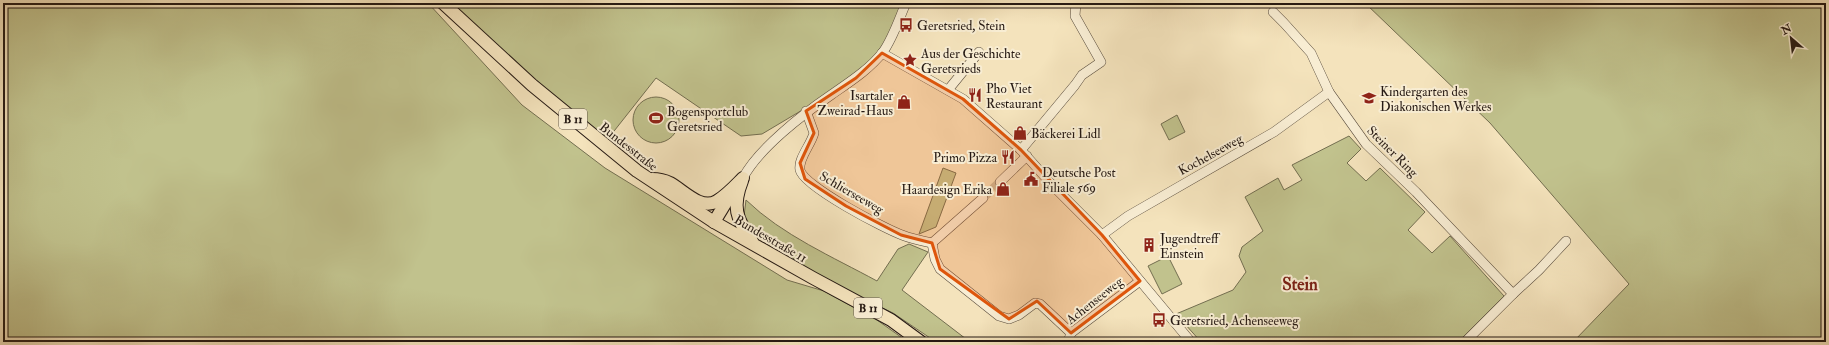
<svg xmlns="http://www.w3.org/2000/svg" width="1829" height="345" viewBox="0 0 1829 345" font-family="'IM FELL Double Pica',serif">
	<style>
		.green { fill: #c1c28d; stroke: #736e50 }
		.lines { fill: none; stroke-linecap: round; stroke-linejoin: round }
		.minor-tunnel { stroke: #cbbb9a; stroke-width: 9; stroke-dasharray: 9 4.5; stroke-linecap: butt }
		.minor-casing { stroke: #594c3d; stroke-width: 10 }
		.major-casing { stroke: #251913; stroke-width: 14 }
		.minor { stroke: #f8edd3; stroke-width: 9 }
		.major { stroke: #f4e3bc; stroke-width: 12 }
		.marked { fill: #de560c; fill-opacity: 0.2; stroke: #de560c; stroke-width: 3; stroke-linejoin: round }
		.labels { text-anchor: middle; stroke-width: 4; stroke-linejoin: round; paint-order: stroke }
		.shield { fill: #f8edd3; stroke: #64594d; stroke-width: 1 }
		.shield-label { font-size: 12px; font-weight: bold; fill: #251913 }
		.poi-label { font-size: 13px; fill: #251913; stroke: #f8edd3; text-anchor: start }
		.street-label { font-size: 13px; fill: #251913; stroke: #f8edd3 }
		.district-label { font-size: 17px; font-weight: bold; fill: #7a1f14; stroke: #f8edd3 }
	</style>
	<rect width="100%" height="100%" fill="#f4e3bc"/>
	<filter id="stains"><feTurbulence type="fractalNoise" baseFrequency=".005" numOctaves="4"/><feColorMatrix values="0 0 0 0 .2 0 0 0 0 .09 0 0 0 0 .02 0 0 0 .5 -.17"/></filter>
	<radialGradient id="worn" r=".72"><stop offset=".6" stop-color="#630" stop-opacity="0"/><stop offset="1" stop-color="#630" stop-opacity=".3"/></radialGradient>
	<!-- green -->
	<g class="green">
		<polygon points="3,3 428,3 522,105 605,168 787,280 824,291 877,320 908,342 3,342"/>
		<polygon points="448,3 902,3 890,33 880,51 853,76 804,109 762,134 741,136 656,78 607,140 534,82"/>
		<polygon points="1365,3 1826,3 1826,342 1573,342 1629,284 1490,123"/>
		<circle cx="656" cy="120" r="23"/>
		<polygon points="1177,115 1185,132 1169,140 1161,124"/>
		<polygon points="1349,136 1361,149 1347,163 1366,181 1380,168 1425,212 1408,230 1432,253 1450,236 1504,296 1458,342 1201,342 1176,314 1233,290 1246,272 1239,256 1242,247 1263,231 1245,197 1278,178 1284,190 1302,180 1292,165"/>
		<polygon points="943,168 956,173 936,227 919,234"/>
		<path d="M746,200C782,235 833,257 877,281L898,249L909,244L928,252L902,290L970,342H936L893,313L815,276L778,246L752,231L744,216Z"/>
		<polygon points="1168,256 1182,284 1162,294 1148,266"/>
	</g>
	<g class="lines">
		<!-- minor-tunnel -->
		<polyline class="minor-tunnel" points="983,198 1000,182"/>
		<defs>
			<g id="minor">
				<polyline points="1273,12 1284,23 1311,53 1329,92 1366,144 1416,192 1513,294 1465,342"/>
				<polyline points="882,53 963,99 1021,150 1054,187 1102,235 1191,342"/>
				<polyline points="948,90 979,52"/>
				<path d="M806,111L814,133C811,145 798,158 800,170C803,186 885,229 902,235C912,239 922,241 932,243"/>
				<polyline points="1021,150 1075,85 1082,75 1101,62 1075,16 1076,3"/>
				<path d="M743,178C758,149 803,114 831,95C848,83 869,70 883,52C893,38 899,19 906,3"/>
				<polyline points="1000,182 1027,156"/>
				<polyline points="1102,235 1128,216 1274,132 1329,92"/>
				<polyline points="932,243 935,259 940,269 999,316 1009,319 1019,315 1035,303 1040,304 1071,333"/>
				<polyline points="932,243 983,198"/>
				<polyline points="1513,294 1539,270 1566,241"/>
				<polyline points="1068,342 1071,333 1140,281"/>
			</g>
			<g id="major">
				<polyline points="443,3 532,85 637,171 714,222 813,278 891,320 921,342"/>
				<path d="M652,179C658,179 664,180 670,183C683,190 701,211 717,201C727,195 735,186 743,178"/>
				<path d="M742,181C732,206 736,219 752,241"/>
				<polyline points="714,222 731,194"/>
			</g>
		</defs>
		<!-- minor casing -->
		<use href="#minor" class="minor-casing"/>
		<!-- major casing -->
		<use href="#major" class="major-casing"/>
		<!-- minor -->
		<use href="#minor" class="minor"/>
		<!-- major -->
		<use href="#major" class="major"/>
	</g>
	<!-- marked area -->
	<path class="marked" d="M882,53L963,99L1021,150L1102,235L1140,281L1071,333L1037,301L1009,319L940,269L932,243L901,235L846,206L805,179L800,163L814,133L806,111L856,78Z"/>
	<!-- icons -->
	<defs>
		<symbol id="bus-bare" viewBox="-9 -9 18 18"><path d="M-5-6H5V4H4V6H2V4H-2V6H-4V4H-5ZM-3.5-4V0h7V-4ZM-3.5 1.2v1.5H-2V1.2ZM2 1.2v1.5H3.5V1.2Z" fill="#8f2418" stroke="#f8edd3" stroke-width="2.5" paint-order="stroke"/></symbol>
		<symbol id="sight-bare" viewBox="-9 -9 18 18"><path d="M0-6L1.8-2.2L6-1.7L2.9 1.2L3.7 5.4L0 3.3L-3.7 5.4L-2.9 1.2L-6-1.7L-1.8-2.2Z" fill="#8f2418" stroke="#f8edd3" stroke-width="2.5" paint-order="stroke"/></symbol>
		<symbol id="restaurant-bare" viewBox="-9 -9 18 18"><path d="M-5-6h1v4h1v-4h1v4h1v-4h1v5L-1.5 .5V6h-2V.5L-5-1ZM5-6V6H3V1.5H1.5Q1.5-4 5-6Z" fill="#8f2418" stroke="#f8edd3" stroke-width="2.5" paint-order="stroke"/></symbol>
		<symbol id="school-bare" viewBox="-9 -9 18 18"><path d="M0-5L7-2L0 1L-7-2ZM-4 1L0 2.5L4 1V4Q0 6-4 4Z" fill="#8f2418" stroke="#f8edd3" stroke-width="2.5" paint-order="stroke"/></symbol>
		<symbol id="shop-bare" viewBox="-9 -9 18 18"><path d="M-5-2.5h2.3a2.7 3.5 0 0 1 5.4 0H5L5.5 6h-11ZM-1.5-2.5h3a1.5 2.3 0 0 0-3 0Z" fill="#8f2418" stroke="#f8edd3" stroke-width="2.5" paint-order="stroke"/></symbol>
		<symbol id="stadium-bare" viewBox="-9 -9 18 18"><path d="M0-5a6.5 5 0 1 0 0 10a6.5 5 0 1 0 0-10ZM-3.5-1.8h7v3.6h-7Z" fill="#8f2418" stroke="#f8edd3" stroke-width="2.5" paint-order="stroke"/></symbol>
		<symbol id="civic-bare" viewBox="-9 -9 18 18"><path d="M-.6-6.5H3V-4.5H.6V-3L4-1V1h2V6H-6V1h2V-1L-.6-3ZM-1.2 2.5V6h2.4V2.5Z" fill="#8f2418" stroke="#f8edd3" stroke-width="2.5" paint-order="stroke"/></symbol>
		<symbol id="building-bare" viewBox="-9 -9 18 18"><path d="M-4-6H4V6H1V3H-1V6H-4ZM-2.5-4.3h1.7v1.8h-1.7ZM.8-4.3h1.7v1.8H.8ZM-2.5-1h1.7V.8h-1.7ZM.8-1h1.7V.8H.8Z" fill="#8f2418" stroke="#f8edd3" stroke-width="2.5" paint-order="stroke"/></symbol>
	</defs>
	<g fill-rule="evenodd">
		<use href="#bus-bare" x="896" y="15" width="20" height="20"/>
		<use href="#sight-bare" x="900" y="50" width="20" height="20"/>
		<use href="#restaurant-bare" x="965" y="85" width="20" height="20"/>
		<use href="#school-bare" x="1359" y="88" width="20" height="20"/>
		<use href="#shop-bare" x="894" y="92" width="20" height="20"/>
		<use href="#stadium-bare" x="646" y="108" width="20" height="20"/>
		<use href="#shop-bare" x="1010" y="123" width="20" height="20"/>
		<use href="#restaurant-bare" x="998" y="147" width="20" height="20"/>
		<use href="#civic-bare" x="1021" y="169" width="20" height="20"/>
		<use href="#shop-bare" x="993" y="179" width="20" height="20"/>
		<use href="#building-bare" x="1139" y="235" width="20" height="20"/>
		<use href="#bus-bare" x="1149" y="310" width="20" height="20"/>
	</g>
	<g class="labels">
		<!-- shield labels -->
		<g class="shield">
			<rect x="559" y="109" width="28" height="20" rx="3"/>
			<rect x="854" y="298" width="28" height="20" rx="3"/>
		</g>
		<g class="shield-label">
			<text x="573" y="123">B 11</text>
			<text x="868" y="312">B 11</text>
		</g>
		<!-- poi labels -->
		<g class="poi-label">
			<text x="917" y="30">Geretsried, Stein</text>
			<text x="921" y="58">Aus der Geschichte<tspan x="921" dy="15">Geretsrieds</tspan></text>
			<text x="986" y="93">Pho Viet<tspan x="986" dy="15">Restaurant</tspan></text>
			<text x="1380" y="96">Kindergarten des<tspan x="1380" dy="15">Diakonischen Werkes</tspan></text>
			<text x="893" y="100" text-anchor="end">Isartaler<tspan x="893" dy="15">Zweirad-Haus</tspan></text>
			<text x="667" y="116">Bogensportclub<tspan x="667" dy="15">Geretsried</tspan></text>
			<text x="1031" y="138">Bäckerei Lidl</text>
			<text x="997" y="162" text-anchor="end">Primo Pizza</text>
			<text x="1042" y="177">Deutsche Post<tspan x="1042" dy="15">Filiale 569</tspan></text>
			<text x="992" y="194" text-anchor="end">Haardesign Erika</text>
			<text x="1160" y="243">Jugendtreff<tspan x="1160" dy="15">Einstein</tspan></text>
			<text x="1170" y="325">Geretsried, Achenseeweg</text>
		</g>
		<!-- street labels -->
		<g class="street-label">
			<text transform="translate(629 146) rotate(38)" y="5">Bundesstraße</text>
			<text transform="translate(1393 151) rotate(45)" y="5">Steiner Ring</text>
			<text transform="translate(1210 154) rotate(-29)" y="5">Kochelseeweg</text>
			<text transform="translate(852 192) rotate(30)" y="5">Schlierseeweg</text>
			<text transform="translate(771 238) rotate(30)" y="5">Bundesstraße 11</text>
			<text transform="translate(1094 300) rotate(-38)" y="5">Achenseeweg</text>
		</g>
		<!-- district labels -->
		<g class="district-label">
			<text x="1300" y="290">Stein</text>
		</g>
	</g>
	<!-- margin -->
	<rect width="1829" height="345" fill="none" stroke="#f4e3bc" stroke-width="16"/>
	<rect x="4" y="4" width="1821" height="337" fill="none" stroke="#251913" stroke-width="2"/>
	<rect x="8" y="8" width="1813" height="329" fill="none" stroke="#251913"/>
	<!-- north arrow -->
	<g transform="translate(1791 38) rotate(332)" stroke="#f8edd3" stroke-width="3" paint-order="stroke">
	<path d="M0-3L7 15L0 10L-7 15Z" fill="#251913"/>
	<text y="-6" font-size="11" font-weight="bold" text-anchor="middle" fill="#251913">N</text>
	</g>
	<rect width="100%" height="100%" filter="url(#stains)"/>
	<rect width="100%" height="100%" fill="url(#worn)"/>
</svg>
